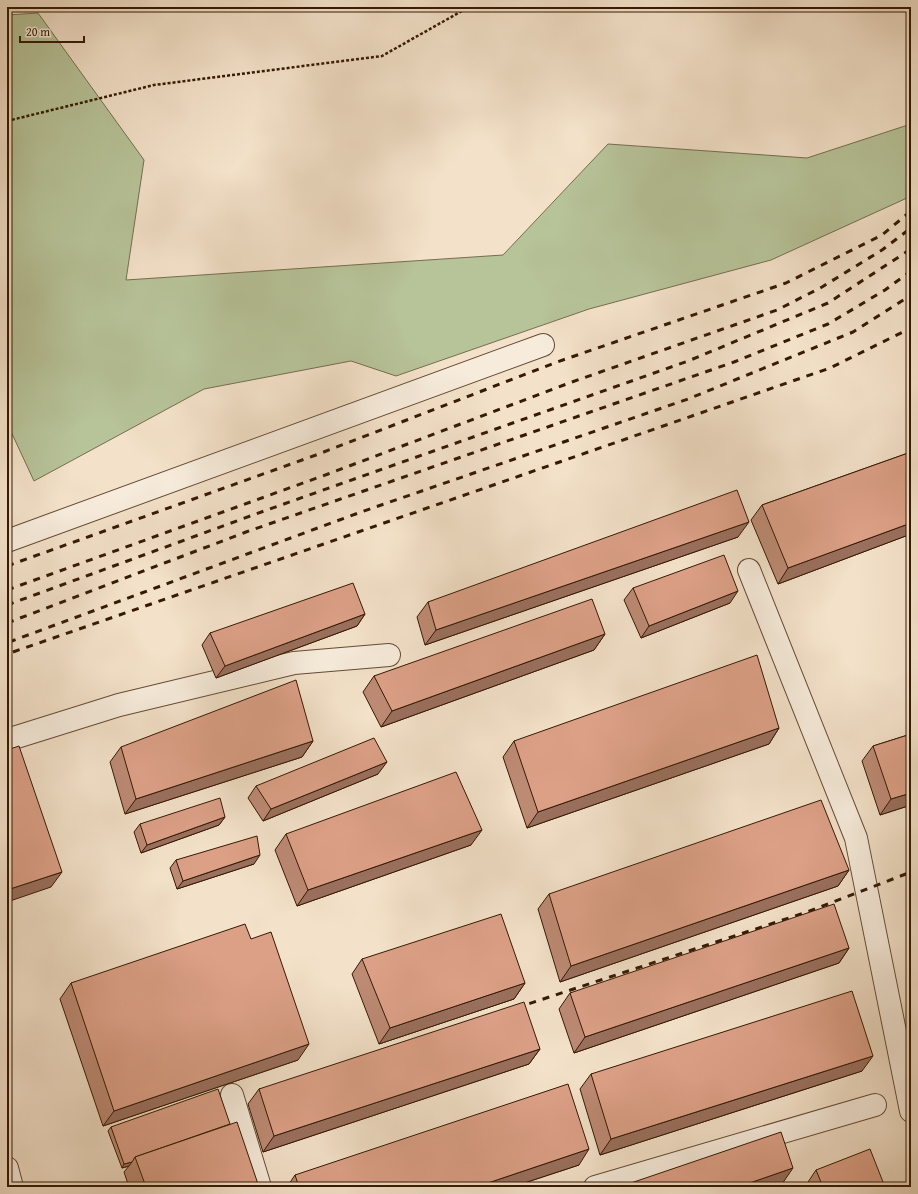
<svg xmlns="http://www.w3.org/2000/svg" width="918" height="1194" viewBox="0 0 918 1194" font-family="'Gentium Book Plus',serif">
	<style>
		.green { fill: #b7c399; stroke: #766e4e }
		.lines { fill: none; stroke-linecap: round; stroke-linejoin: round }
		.minor-casing { stroke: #644b34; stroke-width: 24 }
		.path { stroke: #351902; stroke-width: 2.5; stroke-dasharray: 3 2; stroke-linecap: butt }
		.minor { stroke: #f7ecdc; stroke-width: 22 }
		.rail { stroke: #351902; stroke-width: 3; stroke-dasharray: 7 7; stroke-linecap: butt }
		.wall { fill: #bd8a74; stroke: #351902 }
		.shaded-wall { fill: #9a705e; stroke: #351902 }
		.building { fill: #dca087; stroke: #351902 }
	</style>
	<rect width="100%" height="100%" fill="#f3e1c9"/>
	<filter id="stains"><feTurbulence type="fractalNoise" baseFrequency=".005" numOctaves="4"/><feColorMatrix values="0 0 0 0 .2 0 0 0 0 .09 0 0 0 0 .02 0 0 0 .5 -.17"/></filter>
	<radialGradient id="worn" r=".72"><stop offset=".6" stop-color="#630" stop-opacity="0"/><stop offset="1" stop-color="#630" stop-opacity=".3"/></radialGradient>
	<!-- green -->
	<polygon class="green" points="38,13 144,160 126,280 503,255 608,144 807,158 911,124 911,193 907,198 771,260 589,309 396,376 351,361 204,389 34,481 7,423 7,15"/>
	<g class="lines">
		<defs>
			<g id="minor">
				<polyline points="7,541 543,345"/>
				<polyline points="749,570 856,838 911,1111"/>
				<polyline points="7,740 119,705 294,663 389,655"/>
				<polyline points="232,1095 260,1187"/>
				<polyline points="7,1168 12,1187"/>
				<polyline points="595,1187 875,1105"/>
			</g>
		</defs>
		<!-- minor casing -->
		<use href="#minor" class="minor-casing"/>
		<!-- path -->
		<polyline class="path" points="7,121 154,85 382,56 469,7"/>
		<!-- minor -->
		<use href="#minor" class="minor"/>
		<!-- rail -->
		<g class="rail">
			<polyline points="7,566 316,455 557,362 786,283 882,235 911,211"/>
			<polyline points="7,590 328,474 572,382 777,310 822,287 882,250 911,228"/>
			<polyline points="7,605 264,511 688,361 828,303 911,249"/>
			<polyline points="7,623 246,532 734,362 828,324 885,290 911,271"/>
			<polyline points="9,642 361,512 688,399 853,332 911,295"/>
			<polyline points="13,652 830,368 911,328"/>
			<polyline points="516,1008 807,912 911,872"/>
		</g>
	</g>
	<!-- wall -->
	<g class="wall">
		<polygon points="911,452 911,534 778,584 751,520 762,505"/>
		<polygon points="738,537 425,645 417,617 428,602"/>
		<polygon points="633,588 730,603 641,638 624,600"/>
		<polygon points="365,614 357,626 216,678 202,645 210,633"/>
		<polygon points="605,634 594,650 381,727 363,692 374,676"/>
		<polygon points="779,728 769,744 527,828 503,757 514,741"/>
		<polygon points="911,734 911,805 880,815 862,761 873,746"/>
		<polygon points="313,741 302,757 125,814 110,762 121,747"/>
		<polygon points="378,774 263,821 248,798 256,786"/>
		<polygon points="225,817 219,825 141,853 134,832 140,824"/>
		<polygon points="286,834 471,845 297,906 275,850"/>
		<polygon points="176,860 254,864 177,889 170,868"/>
		<polygon points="849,870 838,886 560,982 538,909 549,894"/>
		<polygon points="251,939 298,1060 103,1126 60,999 71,983"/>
		<polygon points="849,948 839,963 574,1053 559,1009 570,993"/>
		<polygon points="362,959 525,983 514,999 379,1044 352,974"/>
		<polygon points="540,1049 529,1064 263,1152 248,1104 259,1089"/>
		<polygon points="862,1071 600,1155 580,1089 591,1074"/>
		<polygon points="230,1124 259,1187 129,1187 124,1172 129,1166 122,1168 108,1131 111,1127"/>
		<polygon points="579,1165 512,1187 287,1187 295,1175"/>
		<polygon points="816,1170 885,1187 810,1187 808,1182"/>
	</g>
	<!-- shaded-wall -->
	<g class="shaded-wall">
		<polygon points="749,522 738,537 425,645 436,630"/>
		<polygon points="911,523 911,534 778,584 788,568"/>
		<polygon points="738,591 730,603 641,638 649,626"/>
		<polygon points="365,614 357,626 216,678 225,666"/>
		<polygon points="605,634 594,650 381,727 392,711"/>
		<polygon points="779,728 769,744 527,828 538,812"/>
		<polygon points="313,741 302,757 125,814 136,799"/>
		<polygon points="387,762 378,774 263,821 271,809"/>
		<polygon points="911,793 911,805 880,815 891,799"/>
		<polygon points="225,817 219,825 141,853 147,845"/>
		<polygon points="482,830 471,845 297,906 308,890"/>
		<polygon points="260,855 254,864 177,889 183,881"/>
		<polygon points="849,870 838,886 560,982 571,966"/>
		<polygon points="62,872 51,887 7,902 7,890"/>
		<polygon points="849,948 839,963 574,1053 585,1037"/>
		<polygon points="525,983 514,999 379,1044 390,1028"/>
		<polygon points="309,1044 298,1060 103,1126 114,1111"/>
		<polygon points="540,1049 529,1064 263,1152 274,1136"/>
		<polygon points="873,1056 862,1071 600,1155 611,1139"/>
		<polygon points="589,1149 579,1165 512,1187 476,1187"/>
		<polygon points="132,1162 129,1166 122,1168 124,1164"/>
		<polygon points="793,1168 782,1184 773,1187 738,1187"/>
	</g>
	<!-- building -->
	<g class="building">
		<polygon points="911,452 911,523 788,568 762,505"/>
		<polygon points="737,490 749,522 436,630 428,602"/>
		<polygon points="724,555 738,591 649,626 633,588"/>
		<polygon points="353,583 365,614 225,666 210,633"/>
		<polygon points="592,599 605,634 392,711 374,676"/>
		<polygon points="757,655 779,728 538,812 514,741"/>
		<polygon points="296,680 313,741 136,799 121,747"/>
		<polygon points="911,734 911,793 891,799 873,746"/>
		<polygon points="374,738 387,762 271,809 256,786"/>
		<polygon points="19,746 62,872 7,890 7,750"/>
		<polygon points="456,772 482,830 308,890 286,834"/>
		<polygon points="220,798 225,817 147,845 140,824"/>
		<polygon points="821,800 849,870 571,966 549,894"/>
		<polygon points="257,836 260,855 183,881 176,860"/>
		<polygon points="834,904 849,948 585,1037 570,993"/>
		<polygon points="501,914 525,983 390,1028 362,959"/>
		<polygon points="245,924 251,939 271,932 309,1044 114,1111 71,983"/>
		<polygon points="852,991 873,1056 611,1139 591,1074"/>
		<polygon points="524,1002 540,1049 274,1136 259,1089"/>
		<polygon points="568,1084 589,1149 476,1187 299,1187 295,1175"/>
		<polygon points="218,1089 230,1124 135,1157 132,1162 124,1164 111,1127"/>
		<polygon points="237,1122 259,1187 146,1187 135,1157"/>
		<polygon points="781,1132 793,1168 738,1187 626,1187 625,1185"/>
		<polygon points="870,1149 885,1187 823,1187 816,1170"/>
	</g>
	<!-- margin -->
	<rect width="918" height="1194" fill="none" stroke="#f3e1c9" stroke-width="24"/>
	<rect x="8" y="8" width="902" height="1178" fill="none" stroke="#351902" stroke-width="2"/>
	<rect x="12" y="12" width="894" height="1170" fill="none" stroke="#351902"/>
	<!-- scale -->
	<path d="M20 36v6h64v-6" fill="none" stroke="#351902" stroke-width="2"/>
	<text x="26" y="36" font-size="12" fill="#351902" stroke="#f7ecdc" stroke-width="3" paint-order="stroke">20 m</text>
	<rect width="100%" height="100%" filter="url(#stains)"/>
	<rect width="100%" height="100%" fill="url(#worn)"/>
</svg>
